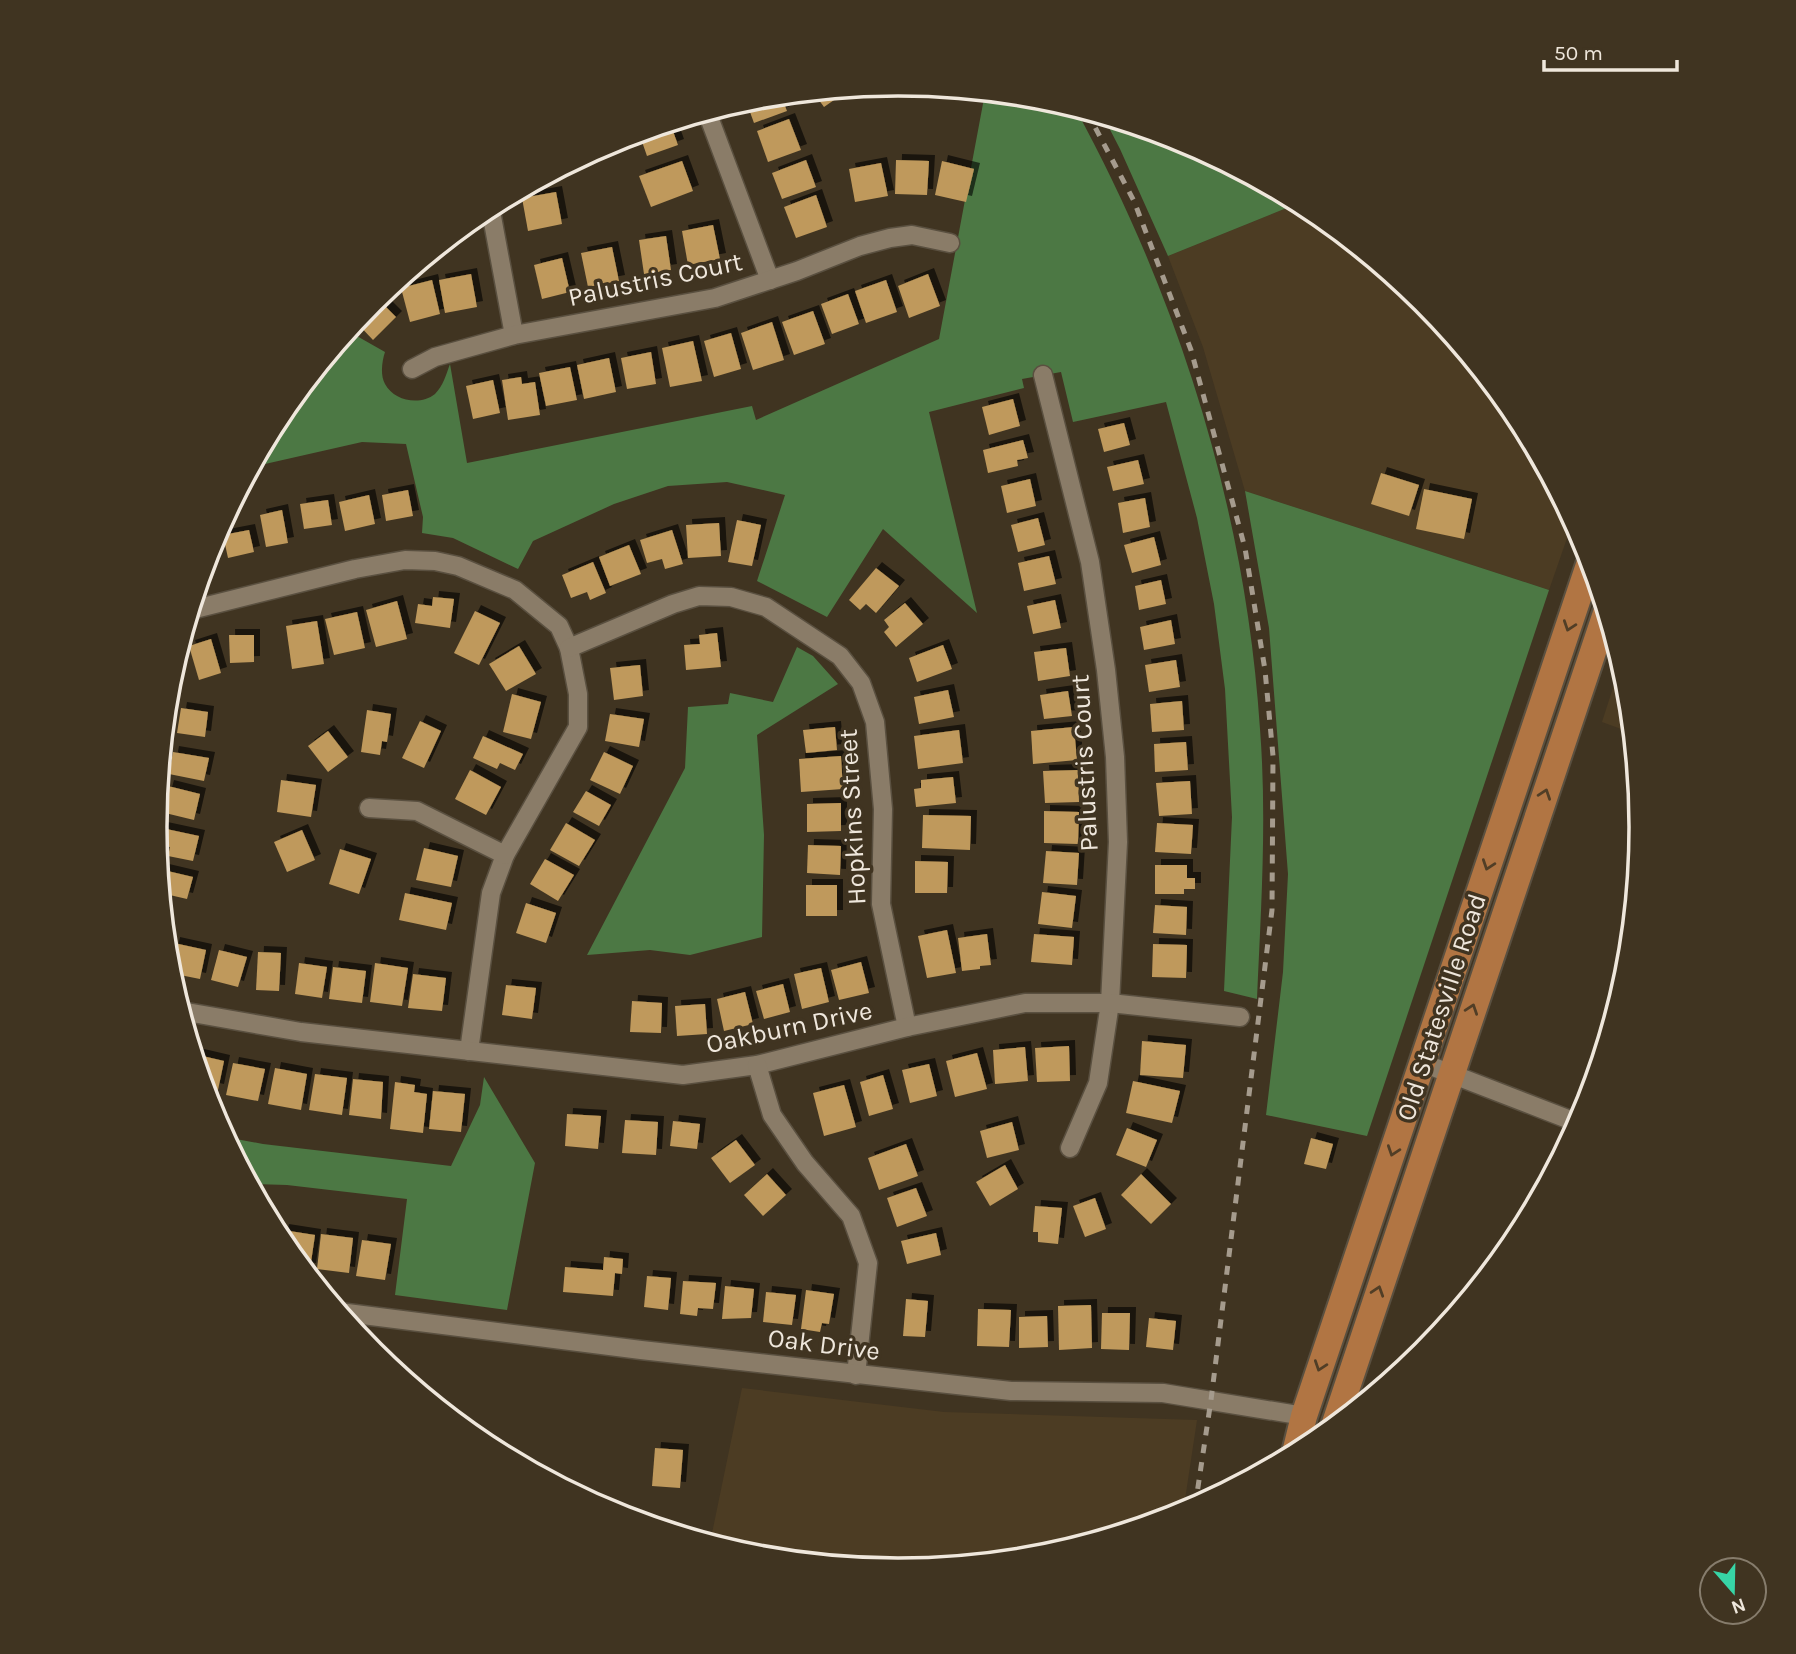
<svg xmlns="http://www.w3.org/2000/svg" width="1796" height="1654" viewBox="0 0 1796 1654" font-family="Karla,sans-serif">
	<style>
		.built { fill: #4c3c23 }
		.forest { fill: #4c7844 }
		.building { fill: #bf995b; filter: url(#shadow) }
		.lines { fill: none; stroke-linecap: round; stroke-linejoin: round }
		.minor-casing { stroke: #5a5040; stroke-width: 21 }
		.primary-casing { stroke: #5a5040; stroke-width: 30 }
		.minor { stroke: #8a7c68; stroke-width: 18 }
		.primary { stroke: #b17543; stroke-width: 26 }
		.rail { stroke: #a59b8d; stroke-width: 5; stroke-dasharray: 9 9; stroke-linecap: butt }
		.oneway { stroke: #513e26 }
		.labels { text-anchor: middle; stroke-width: 7; stroke-linejoin: round; paint-order: stroke }
		.street-label { font-size: 26px; fill: #efe7dc; stroke: #403421 }
		.rim { fill: none; stroke: #efe7dc; stroke-width: 3.5 }
	</style>
	<defs>
		<filter id="shadow"><feDropShadow dx="6" dy="-6" stdDeviation="0" flood-color="#0009"/></filter>
	</defs>
	<rect width="100%" height="100%" fill="#403421"/>
	<!-- built -->
	<g class="built">
		<polygon points="1299,203 1311,209 1424,302 1516,415 1573,521 1549,590 1245,491 1203,347 1168,256"/>
		<polygon points="1621,663 1627,682 1632,733 1602,722"/>
		<polygon points="742,1388 944,1412 1197,1420 1183,1513 1043,1556 898,1570 753,1556 710,1543"/>
	</g>
	<!-- forest -->
	<g class="forest">
		<path d="M985,93L1043,98L1075,108C1179,298 1246,512 1260,729C1267,819 1261,909 1257,999L1224,991L1232,817L1225,689L1214,604L1197,518L1166,402L1073,422L1061,372L1022,379L1024,388L929,412L977,613L883,529L827,617L757,581L785,495L727,482L668,486L614,504L533,541L518,569L453,538L422,533L423,517L406,444L362,442L252,467L280,414L348,331L385,352C382,361 380,375 385,384C394,401 420,406 435,394C443,386 446,375 450,364L467,463L752,406L756,420L939,339Z"/>
		<polygon points="1103,116 1183,141 1299,203 1168,256 1120,149"/>
		<polygon points="1245,491 1549,590 1367,1136 1266,1115 1283,972 1288,874 1269,628"/>
		<polygon points="797,647 813,656 838,684 757,735 764,835 762,937 690,955 650,950 587,955 685,768 688,707 728,704 730,693 773,702"/>
		<polygon points="484,1077 535,1163 507,1310 395,1295 407,1199 287,1185 251,1184 225,1137 263,1144 451,1166 480,1105"/>
	</g>
	<!-- building -->
	<g class="building">
		<polygon points="850,89 824,107 813,92"/>
		<polygon points="781,96 787,111 754,123 746,101"/>
		<polygon points="789,119 801,150 768,162 757,131"/>
		<polygon points="670,123 678,145 647,156 639,133"/>
		<polygon points="806,160 816,187 782,199 772,173"/>
		<polygon points="896,160 929,161 927,195 895,194"/>
		<polygon points="682,161 693,191 651,207 639,176"/>
		<polygon points="942,161 974,169 966,202 935,195"/>
		<polygon points="881,163 888,196 855,202 849,169"/>
		<polygon points="556,192 562,224 528,231 522,198"/>
		<polygon points="816,195 827,227 796,238 784,207"/>
		<polygon points="713,225 720,259 688,265 682,231"/>
		<polygon points="666,236 671,270 644,274 639,240"/>
		<polygon points="612,247 619,281 588,287 581,253"/>
		<polygon points="562,258 570,292 542,299 534,265"/>
		<polygon points="471,274 477,307 445,313 439,280"/>
		<polygon points="928,274 940,306 909,318 898,286"/>
		<polygon points="432,280 440,314 410,322 401,288"/>
		<polygon points="886,280 897,312 866,323 855,291"/>
		<polygon points="848,294 859,324 832,334 821,304"/>
		<polygon points="377,298 396,317 373,340 356,322"/>
		<polygon points="813,311 825,344 794,355 782,322"/>
		<polygon points="772,322 784,360 753,370 741,333"/>
		<polygon points="731,333 741,369 714,377 704,341"/>
		<polygon points="693,341 702,381 670,387 662,348"/>
		<polygon points="651,352 656,384 627,389 621,358"/>
		<polygon points="609,358 616,392 584,399 577,365"/>
		<polygon points="570,367 577,400 546,406 539,373"/>
		<polygon points="521,377 522,384 535,382 540,415 508,420 502,380"/>
		<polygon points="493,380 500,413 473,419 466,386"/>
		<polygon points="1013,399 1020,426 989,435 982,407"/>
		<polygon points="1124,423 1130,445 1104,452 1098,429"/>
		<polygon points="1023,440 1028,458 1017,460 1018,466 988,473 983,450"/>
		<polygon points="1138,460 1144,484 1113,491 1107,467"/>
		<polygon points="1381,473 1419,485 1409,516 1371,504"/>
		<polygon points="1030,479 1036,506 1007,513 1001,486"/>
		<polygon points="1424,489 1472,499 1464,539 1416,529"/>
		<polygon points="408,490 413,516 386,521 382,495"/>
		<polygon points="369,495 375,524 345,531 339,502"/>
		<polygon points="1145,498 1150,527 1123,533 1118,503"/>
		<polygon points="328,500 332,525 304,529 300,504"/>
		<polygon points="282,510 288,543 266,547 260,515"/>
		<polygon points="1038,518 1045,545 1018,552 1011,525"/>
		<polygon points="737,520 761,525 752,566 728,562"/>
		<polygon points="719,523 721,556 688,558 686,525"/>
		<polygon points="249,530 254,552 228,558 223,535"/>
		<polygon points="672,530 683,564 665,569 662,559 647,563 640,540"/>
		<polygon points="1154,537 1161,565 1132,573 1124,545"/>
		<polygon points="629,545 641,574 610,586 599,557"/>
		<polygon points="1049,556 1056,584 1024,591 1018,563"/>
		<polygon points="593,562 606,593 590,600 587,592 571,598 562,575"/>
		<polygon points="876,568 899,586 876,613 866,604 860,610 849,600"/>
		<polygon points="1161,580 1166,604 1139,610 1135,586"/>
		<polygon points="433,597 454,599 450,628 415,623 418,604 432,606"/>
		<polygon points="1055,600 1061,628 1033,634 1027,606"/>
		<polygon points="397,601 407,639 376,647 366,610"/>
		<polygon points="905,603 923,624 896,647 884,632 889,627 884,620"/>
		<polygon points="475,611 500,623 479,665 454,653"/>
		<polygon points="357,612 365,648 334,655 325,619"/>
		<polygon points="1171,620 1175,644 1144,650 1140,627"/>
		<polygon points="317,621 324,664 292,669 286,626"/>
		<polygon points="717,633 721,667 686,670 684,645 700,644 699,635"/>
		<polygon points="229,635 254,635 254,662 230,663"/>
		<polygon points="211,639 221,673 199,680 189,646"/>
		<polygon points="943,645 952,669 917,682 909,658"/>
		<polygon points="519,646 536,674 506,691 489,664"/>
		<polygon points="1066,648 1070,676 1038,681 1034,652"/>
		<polygon points="1176,660 1180,687 1149,692 1145,665"/>
		<polygon points="640,665 643,696 614,700 610,668"/>
		<polygon points="948,690 954,717 919,724 914,697"/>
		<polygon points="1068,691 1072,716 1044,719 1040,695"/>
		<polygon points="512,694 541,702 531,739 503,732"/>
		<polygon points="1182,701 1184,730 1152,732 1150,704"/>
		<polygon points="181,708 208,712 205,737 177,733"/>
		<polygon points="367,710 391,714 387,742 382,741 380,755 361,752"/>
		<polygon points="610,714 644,719 639,747 605,741"/>
		<polygon points="420,721 441,731 424,768 402,758"/>
		<polygon points="835,727 837,750 806,753 803,730"/>
		<polygon points="1074,727 1077,760 1033,764 1031,731"/>
		<polygon points="959,730 963,763 918,769 914,736"/>
		<polygon points="328,731 348,757 328,772 308,746"/>
		<polygon points="483,736 523,754 515,770 500,763 497,769 473,758"/>
		<polygon points="1186,742 1188,770 1155,772 1154,744"/>
		<polygon points="173,752 209,758 204,781 169,774"/>
		<polygon points="604,752 633,766 620,794 590,780"/>
		<polygon points="841,756 843,789 801,792 799,759"/>
		<polygon points="470,770 501,787 486,815 455,799"/>
		<polygon points="1078,770 1079,802 1045,803 1043,771"/>
		<polygon points="953,777 956,803 916,807 914,789 921,788 921,780"/>
		<polygon points="281,780 316,785 311,817 277,812"/>
		<polygon points="1190,781 1192,814 1159,816 1156,783"/>
		<polygon points="168,786 200,794 194,820 161,812"/>
		<polygon points="586,791 611,805 599,826 573,812"/>
		<polygon points="841,803 841,831 807,832 807,804"/>
		<polygon points="1044,811 1079,812 1078,844 1044,843"/>
		<polygon points="923,815 971,816 970,850 922,848"/>
		<polygon points="566,823 595,840 579,866 550,850"/>
		<polygon points="1157,823 1193,825 1191,854 1155,852"/>
		<polygon points="157,827 199,836 193,861 168,856 170,847 157,845"/>
		<polygon points="302,830 315,860 287,872 274,842"/>
		<polygon points="808,845 841,846 840,875 807,873"/>
		<polygon points="424,848 458,856 451,887 416,880"/>
		<polygon points="340,849 371,859 359,894 329,884"/>
		<polygon points="1046,851 1079,853 1077,885 1043,883"/>
		<polygon points="545,859 574,875 558,901 530,884"/>
		<polygon points="915,861 948,862 947,893 915,893"/>
		<polygon points="1155,865 1187,865 1187,878 1195,878 1195,889 1184,889 1184,894 1155,894"/>
		<polygon points="159,869 193,877 187,899 161,893"/>
		<rect x="806" y="885" width="31" height="31"/>
		<polygon points="1042,892 1076,896 1072,928 1038,924"/>
		<polygon points="405,893 452,903 446,930 399,920"/>
		<polygon points="526,903 556,913 546,943 516,933"/>
		<polygon points="1155,905 1187,907 1186,935 1153,933"/>
		<polygon points="947,930 956,973 927,978 918,936"/>
		<polygon points="987,934 991,965 980,966 980,969 962,971 958,938"/>
		<polygon points="1034,934 1074,937 1072,965 1031,962"/>
		<polygon points="174,943 206,950 200,979 170,973 169,966"/>
		<polygon points="1153,944 1187,945 1186,978 1152,977"/>
		<polygon points="219,950 247,957 238,987 211,980"/>
		<polygon points="258,952 281,953 279,991 256,990"/>
		<polygon points="861,962 869,993 839,1000 831,970"/>
		<polygon points="299,963 327,967 322,998 295,994"/>
		<polygon points="375,963 408,968 402,1006 370,1002"/>
		<polygon points="333,967 366,971 362,1003 329,999"/>
		<polygon points="821,968 829,1002 802,1009 794,974"/>
		<polygon points="413,974 446,978 442,1011 408,1008"/>
		<polygon points="783,984 790,1012 764,1019 756,991"/>
		<polygon points="506,985 536,988 532,1019 502,1015"/>
		<polygon points="745,992 753,1024 724,1031 717,999"/>
		<polygon points="632,1001 662,1003 661,1033 630,1032"/>
		<polygon points="705,1004 707,1034 677,1036 675,1006"/>
		<polygon points="1142,1041 1186,1045 1183,1078 1140,1075"/>
		<polygon points="1069,1046 1070,1081 1037,1082 1035,1048"/>
		<polygon points="1025,1047 1028,1081 995,1084 993,1050"/>
		<polygon points="977,1053 987,1089 955,1097 946,1061"/>
		<polygon points="194,1054 224,1061 218,1090 204,1087"/>
		<polygon points="233,1063 265,1069 258,1101 226,1095"/>
		<polygon points="929,1064 937,1096 910,1103 902,1070"/>
		<polygon points="275,1068 307,1074 301,1110 268,1104"/>
		<polygon points="315,1074 347,1078 342,1115 309,1110"/>
		<polygon points="883,1075 893,1109 869,1116 860,1082"/>
		<polygon points="353,1079 383,1082 381,1119 349,1115"/>
		<polygon points="1133,1081 1180,1091 1172,1123 1126,1113"/>
		<polygon points="395,1082 415,1085 414,1092 427,1094 423,1133 390,1129"/>
		<polygon points="844,1085 856,1127 824,1136 813,1093"/>
		<polygon points="433,1091 465,1094 461,1132 429,1129"/>
		<polygon points="567,1114 601,1116 598,1149 565,1146"/>
		<polygon points="625,1120 658,1122 656,1155 622,1153"/>
		<polygon points="673,1121 700,1124 697,1149 670,1146"/>
		<polygon points="1012,1122 1019,1150 987,1158 980,1131"/>
		<polygon points="1127,1128 1157,1140 1146,1167 1116,1155"/>
		<polygon points="1311,1138 1333,1144 1326,1169 1304,1164"/>
		<polygon points="736,1140 755,1165 730,1183 711,1158"/>
		<polygon points="906,1144 918,1176 879,1190 868,1158"/>
		<polygon points="1005,1165 1018,1189 990,1206 976,1182"/>
		<polygon points="767,1174 786,1195 763,1216 744,1195"/>
		<polygon points="1141,1174 1171,1204 1151,1224 1121,1195"/>
		<polygon points="916,1188 927,1216 897,1227 887,1198"/>
		<polygon points="1095,1198 1106,1229 1085,1237 1073,1206"/>
		<polygon points="1035,1206 1062,1208 1058,1244 1038,1242 1038,1232 1033,1232"/>
		<polygon points="283,1230 315,1235 310,1269 303,1268 281,1241"/>
		<polygon points="936,1233 941,1255 907,1264 901,1241"/>
		<polygon points="321,1234 353,1238 349,1273 317,1269"/>
		<polygon points="362,1240 391,1244 385,1280 356,1276"/>
		<polygon points="604,1257 623,1259 622,1274 615,1273 613,1296 563,1292 565,1267 603,1270"/>
		<polygon points="647,1276 671,1278 668,1310 644,1307"/>
		<polygon points="683,1281 716,1283 713,1309 698,1308 697,1316 680,1314"/>
		<polygon points="725,1286 754,1289 751,1318 722,1319"/>
		<polygon points="806,1290 834,1294 829,1324 822,1323 820,1332 801,1329"/>
		<polygon points="766,1292 796,1295 792,1325 763,1322"/>
		<polygon points="906,1299 928,1301 925,1337 903,1336"/>
		<polygon points="1091,1305 1092,1348 1059,1350 1058,1306"/>
		<polygon points="978,1309 1011,1310 1009,1347 977,1346"/>
		<polygon points="1102,1313 1130,1313 1129,1350 1101,1349"/>
		<polygon points="1047,1316 1048,1347 1019,1348 1019,1317"/>
		<polygon points="1149,1318 1176,1321 1173,1350 1146,1347"/>
		<polygon points="655,1448 683,1450 680,1488 652,1486"/>
	</g>
	<g class="lines">
		<defs>
			<g id="minor">
				<polyline points="707,112 770,280"/>
				<polyline points="490,206 514,335"/>
				<polyline points="412,369 435,357 514,335 715,298 797,271 860,246 890,238 912,235 950,243"/>
				<polyline points="1043,375 1090,562 1106,670 1115,757 1118,842 1110,1003 1098,1083 1070,1148"/>
				<polyline points="191,610 355,569 405,560 435,561 458,566 515,590 559,626 569,648 578,694 578,727 505,855 491,893 469,1051"/>
				<polyline points="569,648 673,604 699,596 731,597 766,607 840,656 861,683 875,722 883,809 881,904 907,1027"/>
				<polyline points="369,808 417,811 505,855"/>
				<polyline points="181,1011 301,1032 683,1075 757,1065 907,1027 1025,1003 1110,1003 1240,1017"/>
				<polyline points="1423,1063 1578,1123"/>
				<polyline points="757,1065 772,1115 805,1163 851,1216 868,1263 856,1375"/>
				<polyline points="339,1312 641,1350 1011,1391 1163,1393 1304,1416"/>
			</g>
			<g id="primary">
				<polyline points="1334,1426 1606,613"/>
				<polyline points="1295,1453 1304,1416 1590,562"/>
			</g>
		</defs>
		<!-- minor casing -->
		<use href="#minor" class="minor-casing"/>
		<!-- primary casing -->
		<use href="#primary" class="primary-casing"/>
		<!-- minor -->
		<use href="#minor" class="minor"/>
		<!-- primary -->
		<use href="#primary" class="primary"/>
		<!-- rail -->
		<polyline class="rail" points="1087,112 1134,201 1191,350 1245,548 1265,670 1273,756 1272,910 1211,1400 1195,1507"/>
	</g>
	<!-- one-way arrows -->
	<defs><path id="oneway-chevron" d="M-2-3.5L2.5 0L-2 3.5" fill="none" stroke-width="1.6" stroke-linecap="round" stroke-linejoin="round" transform="scale(1.75)"/></defs>
	<g class="oneway">
		<use href="#oneway-chevron" transform="translate(1569 626) rotate(109)"/>
		<use href="#oneway-chevron" transform="translate(1545 794) rotate(-71)"/>
		<use href="#oneway-chevron" transform="translate(1488 865) rotate(109)"/>
		<use href="#oneway-chevron" transform="translate(1472 1009) rotate(-71)"/>
		<use href="#oneway-chevron" transform="translate(1393 1151) rotate(109)"/>
		<use href="#oneway-chevron" transform="translate(1378 1291) rotate(-72)"/>
		<use href="#oneway-chevron" transform="translate(1320 1366) rotate(109)"/>
	</g>
	<g class="labels">
		<!-- street labels -->
		<g class="street-label">
			<text transform="translate(655 279) rotate(-12)" y="9">Palustris Court</text>
			<text transform="translate(1084 763) rotate(-93)" y="9">Palustris Court</text>
			<text transform="translate(852 817) rotate(-93)" y="9">Hopkins Street</text>
			<text transform="translate(1441 1007) rotate(-72)" y="9">Old Statesville Road</text>
			<text transform="translate(789 1027) rotate(-12)" y="9">Oakburn Drive</text>
			<text transform="translate(824 1344) rotate(7)" y="9">Oak Drive</text>
		</g>
	</g>
	<!-- crop -->
	<path d="M0 0H1796V1654H0ZM167 827a731 731 0 1 1 1462 0a731 731 0 1 1-1462 0Z" fill="#403421" fill-rule="evenodd"/>
	<path class="rim" d="M167 827a731 731 0 1 1 1462 0a731 731 0 1 1-1462 0Z"/>
	<!-- north arrow -->
	<g transform="translate(1733 1591) rotate(160)"><circle r="33" fill="#403421" stroke="#867c6c" stroke-width="2"/>
	<path d="M0-5L12 26L0 18L-12 26Z" fill="#37d4a6"/>
	<text y="-10" font-size="19" font-weight="bold" text-anchor="middle" fill="#efe7dc">N</text>
	</g>
	<!-- scale -->
	<path d="M1544 60v10h133v-10" fill="none" stroke="#efe7dc" stroke-width="3.5"/>
	<text x="1554" y="60" font-size="21" fill="#efe7dc" stroke="#403421" stroke-width="5" paint-order="stroke">50 m</text>
</svg>
